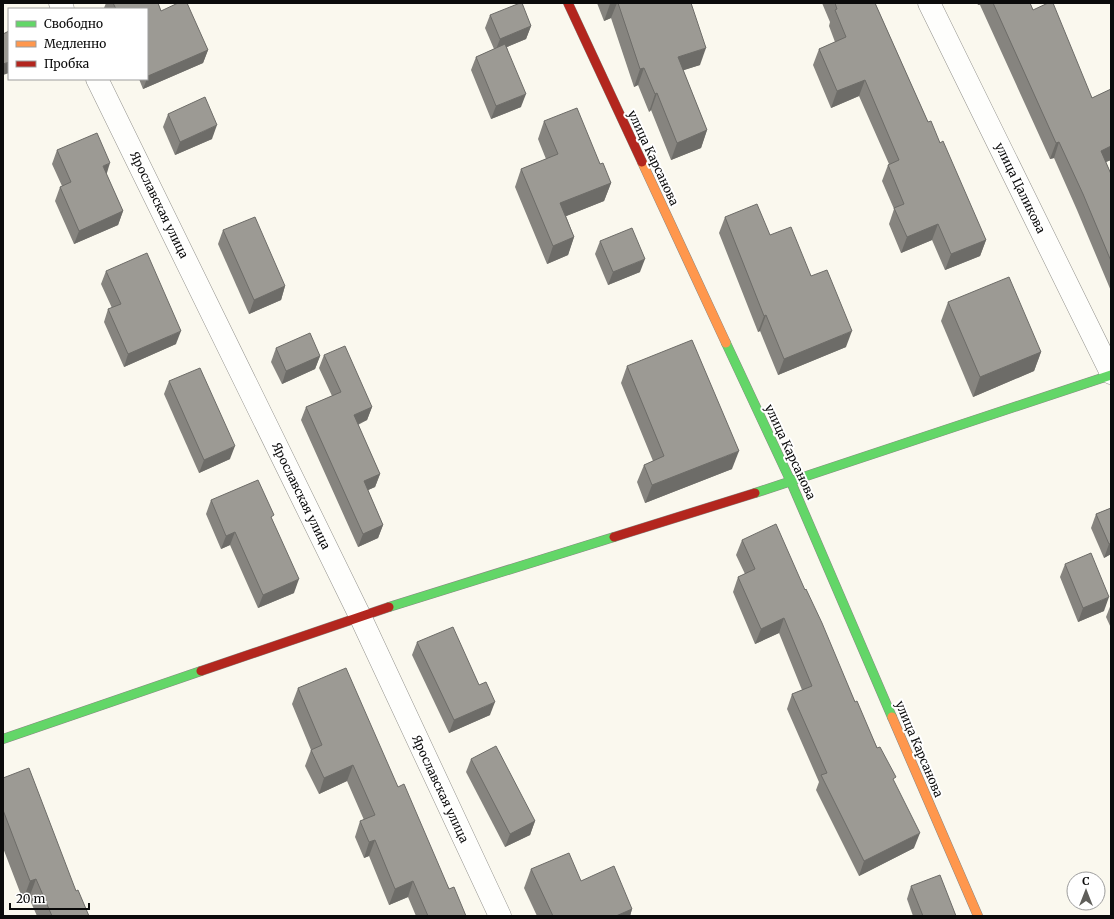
<svg xmlns="http://www.w3.org/2000/svg" width="1114" height="919" viewBox="0 0 1114 919" font-family="Merriweather,serif">
	<style>
		.lines { fill: none; stroke-linecap: round; stroke-linejoin: round }
		.street-casing { stroke: #93928d; stroke-width: 23 }
		.fast-casing { stroke: #898884; stroke-width: 10 }
		.slow-casing { stroke: #898884; stroke-width: 10 }
		.jam-casing { stroke: #898884; stroke-width: 10 }
		.street { stroke: #fefefc; stroke-width: 22 }
		.fast { stroke: #63d668; stroke-width: 9 }
		.slow { stroke: #ff974d; stroke-width: 9 }
		.jam { stroke: #b3261e; stroke-width: 9 }
		.wall { fill: #86847f }
		.shaded-wall { fill: #6d6c68 }
		.building { fill: #9c9a94; stroke: #6d6c68 }
		.labels { text-anchor: middle; stroke-width: 4; stroke-linejoin: round; paint-order: stroke }
		.street-label { font-size: 12px; fill: #0b0b0b; stroke: #fff }
	</style>
	<rect width="100%" height="100%" fill="#faf8ee"/>
	<g class="lines">
		<defs>
			<g id="street">
				<polyline points="60,3 63,9"/>
				<polyline points="929,3 1111,373"/>
				<polyline points="97,79 360,616 500,916"/>
			</g>
			<g id="fast">
				<polyline points="726,343 791,482 892,717"/>
				<polyline points="755,493 1111,375"/>
				<polyline points="389,607 614,537"/>
				<polyline points="3,739 201,671"/>
			</g>
			<g id="slow">
				<polyline points="642,162 726,343"/>
				<polyline points="892,717 978,916"/>
			</g>
			<g id="jam">
				<polyline points="568,3 642,162"/>
				<polyline points="614,537 755,493"/>
				<polyline points="201,671 389,607"/>
			</g>
		</defs>
		<!-- street casing -->
		<use href="#street" class="street-casing"/>
		<!-- fast casing -->
		<use href="#fast" class="fast-casing"/>
		<!-- slow casing -->
		<use href="#slow" class="slow-casing"/>
		<!-- jam casing -->
		<use href="#jam" class="jam-casing"/>
		<!-- street -->
		<use href="#street" class="street"/>
		<!-- fast -->
		<use href="#fast" class="fast"/>
		<!-- slow -->
		<use href="#slow" class="slow"/>
		<!-- jam -->
		<use href="#jam" class="jam"/>
	</g>
	<!-- wall -->
	<g class="wall">
		<polygon points="106,3 158,3 161,11 208,50 203,63 143,89 139,79 147,79 147,9 105,9 104,8"/>
		<polygon points="597,3 691,3 700,65 683,70 707,130 701,148 671,160 651,110 649,112 638,85 634,87 611,18 604,21"/>
		<polygon points="822,3 875,3 928,122 940,143 986,240 980,256 945,270 932,240 901,253 889,224 894,209 882,181 888,165 889,164 859,96 831,108 813,65 819,49 835,42 829,26 830,22"/>
		<polygon points="977,3 1030,3 1033,10 1092,98 1111,89 1111,160 1106,162 1111,174 1111,291 1077,210 1054,158 1050,159 980,5 978,5"/>
		<polygon points="490,15 531,26 526,39 507,47 521,107 491,119 471,70 476,57 494,49 485,28"/>
		<polygon points="168,114 212,139 175,155 163,127"/>
		<polygon points="544,121 600,164 611,183 604,201 566,216 574,237 568,255 547,264 515,187 521,169 546,159 538,139"/>
		<polygon points="57,150 106,174 123,211 118,225 74,244 55,201 60,187 62,186 52,164"/>
		<polygon points="725,217 770,235 811,276 846,347 778,375 760,331 758,332 719,233"/>
		<polygon points="223,230 285,286 281,300 249,314 218,244"/>
		<polygon points="600,241 640,272 608,285 595,254"/>
		<polygon points="106,271 176,344 124,367 104,322 108,309 112,308 101,284"/>
		<polygon points="948,302 1041,352 1034,371 973,397 941,321"/>
		<polygon points="276,348 320,356 315,369 282,384 271,362"/>
		<polygon points="324,355 372,407 367,420 358,425 380,474 375,487 368,490 383,525 378,538 358,547 301,420 306,407 332,396 319,368"/>
		<polygon points="627,366 732,469 645,503 637,482 644,465 653,461 621,383"/>
		<polygon points="169,381 230,459 199,473 164,394"/>
		<polygon points="211,500 272,519 294,593 258,608 230,545 221,549 206,514"/>
		<polygon points="1111,508 1111,554 1104,558 1091,528 1096,514"/>
		<polygon points="742,540 805,590 855,702 894,782 914,848 859,876 816,790 819,782 787,709 792,694 802,690 779,633 755,644 733,592 738,577 745,574 736,555"/>
		<polygon points="1065,564 1104,611 1078,622 1060,577"/>
		<polygon points="1111,604 1111,628 1106,617"/>
		<polygon points="417,642 490,715 449,733 412,655"/>
		<polygon points="298,688 398,787 449,889 466,916 416,916 408,897 389,905 369,856 364,858 355,837 360,821 364,820 347,781 319,794 305,766 311,750 292,704"/>
		<polygon points="471,759 535,821 530,835 505,847 466,772"/>
		<polygon points="3,778 89,916 37,916 29,898 23,900 3,848"/>
		<polygon points="531,869 581,881 632,909 630,916 537,916 524,888"/>
		<polygon points="911,886 956,916 913,916 907,899"/>
	</g>
	<!-- shaded-wall -->
	<g class="shaded-wall">
		<polygon points="613,3 617,3 611,18 604,21 610,4"/>
		<polygon points="531,26 526,39 495,52 500,39"/>
		<polygon points="706,48 700,65 672,74 678,57"/>
		<polygon points="208,50 203,63 143,89 148,76"/>
		<polygon points="9,62 9,73 3,75 3,64"/>
		<polygon points="644,68 638,85 634,87 640,69"/>
		<polygon points="865,80 859,96 831,108 837,91"/>
		<polygon points="657,93 651,110 649,112 655,94"/>
		<polygon points="526,94 521,107 491,119 496,106"/>
		<polygon points="217,125 212,139 175,155 180,142"/>
		<polygon points="707,130 701,148 671,160 677,143"/>
		<polygon points="1059,142 1054,158 1050,159 1056,143"/>
		<polygon points="1111,146 1111,160 1095,166 1101,151"/>
		<polygon points="110,163 106,176 103,166"/>
		<polygon points="611,183 604,201 554,221 560,203"/>
		<polygon points="123,211 118,225 74,244 79,231"/>
		<polygon points="938,224 932,240 901,253 907,237"/>
		<polygon points="574,237 568,255 547,264 553,246"/>
		<polygon points="986,240 980,256 945,270 951,254"/>
		<polygon points="645,259 640,272 608,285 613,272"/>
		<polygon points="285,286 281,300 249,314 254,300"/>
		<polygon points="766,315 760,331 758,332 764,316"/>
		<polygon points="181,331 176,344 124,367 128,354"/>
		<polygon points="852,331 846,347 778,375 784,359"/>
		<polygon points="1041,352 1034,371 973,397 980,377"/>
		<polygon points="320,356 315,369 282,384 286,371"/>
		<polygon points="372,407 367,420 349,428 354,415"/>
		<polygon points="235,446 230,459 199,473 204,460"/>
		<polygon points="739,451 732,469 645,503 652,485"/>
		<polygon points="380,474 375,487 359,494 364,481"/>
		<polygon points="383,525 378,538 358,547 363,534"/>
		<polygon points="235,532 230,545 221,549 226,536"/>
		<polygon points="1111,543 1111,554 1104,558 1109,544"/>
		<polygon points="299,579 294,593 258,608 263,595"/>
		<polygon points="1109,597 1104,611 1078,622 1083,608"/>
		<polygon points="784,618 779,633 755,644 761,629"/>
		<polygon points="495,702 490,715 449,733 454,720"/>
		<polygon points="353,765 347,781 319,794 324,778"/>
		<polygon points="535,821 530,835 505,847 510,834"/>
		<polygon points="920,833 914,848 859,876 864,861"/>
		<polygon points="375,840 369,856 364,858 369,842"/>
		<polygon points="36,879 29,898 23,900 30,881"/>
		<polygon points="413,881 408,897 389,905 395,889"/>
		<polygon points="632,909 630,916 616,916"/>
	</g>
	<!-- building -->
	<g class="building">
		<polygon points="113,3 158,3 161,11 178,3 187,3 208,50 148,76 147,74 147,9 116,9"/>
		<polygon points="520,3 522,3 531,26 500,39 490,15"/>
		<polygon points="618,3 691,3 706,48 678,57 707,130 677,143 657,93 655,94 644,68 640,69"/>
		<polygon points="835,3 875,3 928,122 931,121 940,143 943,141 986,240 951,254 938,224 907,237 894,208 904,204 888,165 899,160 865,80 837,91 819,49 846,37 835,10 837,9"/>
		<polygon points="993,3 1030,3 1033,10 1048,3 1053,3 1092,98 1111,89 1111,146 1101,151 1111,174 1111,261 1083,194 1059,142 1056,143"/>
		<polygon points="9,31 9,62 3,64 3,34"/>
		<polygon points="505,44 526,94 496,106 476,57"/>
		<polygon points="205,97 217,125 180,142 168,114"/>
		<polygon points="577,108 600,164 603,163 611,183 560,203 574,237 553,246 521,169 558,154 544,121"/>
		<polygon points="97,133 110,163 103,166 123,211 79,231 60,187 71,182 57,150"/>
		<polygon points="757,204 770,235 791,227 811,276 827,270 852,331 784,359 766,315 764,316 725,217"/>
		<polygon points="255,217 285,286 254,300 223,230"/>
		<polygon points="632,228 645,259 613,272 600,241"/>
		<polygon points="147,253 181,331 128,354 108,309 121,304 106,271"/>
		<polygon points="1009,277 1041,352 980,377 948,302"/>
		<polygon points="310,333 320,356 286,371 276,348"/>
		<polygon points="692,340 739,451 652,485 644,465 664,456 627,366"/>
		<polygon points="345,346 372,407 354,415 380,474 364,481 383,525 363,534 306,407 341,392 324,355"/>
		<polygon points="200,368 235,446 204,460 169,381"/>
		<polygon points="258,480 274,515 271,517 299,579 263,595 235,532 226,536 211,500"/>
		<polygon points="1111,508 1111,543 1109,544 1096,514"/>
		<polygon points="776,524 805,590 806,589 822,623 855,702 857,701 877,748 880,747 896,777 893,779 920,833 864,861 821,775 827,773 792,694 812,686 784,618 761,629 738,577 755,569 742,540"/>
		<polygon points="1091,553 1109,597 1083,608 1065,564"/>
		<polygon points="453,627 479,685 486,682 495,702 454,720 417,642"/>
		<polygon points="346,668 398,787 404,784 449,889 454,887 466,916 428,916 413,881 395,889 375,840 369,842 360,821 375,815 353,765 324,778 311,750 322,745 298,688"/>
		<polygon points="496,746 535,821 510,834 471,759"/>
		<polygon points="29,768 76,891 78,890 89,916 52,916 36,879 30,881 3,810 3,778"/>
		<polygon points="569,853 581,881 614,866 632,909 616,916 553,916 531,869"/>
		<polygon points="940,875 956,916 923,916 911,886"/>
	</g>
	<g class="labels">
		<!-- street labels -->
		<g class="street-label">
			<text transform="translate(653 158) rotate(65)" y="4">улица Карсанова</text>
			<text transform="translate(1020 188) rotate(64)" y="4">улица Цаликова</text>
			<text transform="translate(159 205) rotate(64)" y="4">Ярославская улица</text>
			<text transform="translate(790 452) rotate(65)" y="4">улица Карсанова</text>
			<text transform="translate(301 496) rotate(64)" y="4">Ярославская улица</text>
			<text transform="translate(919 749) rotate(67)" y="4">улица Карсанова</text>
			<text transform="translate(440 789) rotate(65)" y="4">Ярославская улица</text>
		</g>
	</g>
	<!-- border -->
	<rect width="1114" height="919" fill="none" stroke="#0b0b0b" stroke-width="8"/>
	<!-- legend -->
	<rect x="8" y="8" width="140" height="72" fill="#ffffff" stroke="#9d9d9d"/>
	<rect x="16" y="21" width="20" height="6" fill="#63d668" stroke="#9d9d9d"/>
	<text x="44" y="28" font-size="12" fill="#0b0b0b">Свободно</text>
	<rect x="16" y="41" width="20" height="6" fill="#ff974d" stroke="#9d9d9d"/>
	<text x="44" y="48" font-size="12" fill="#0b0b0b">Медленно</text>
	<rect x="16" y="61" width="20" height="6" fill="#b3261e" stroke="#9d9d9d"/>
	<text x="44" y="68" font-size="12" fill="#0b0b0b">Пробка</text>
	<!-- north arrow -->
	<g transform="translate(1086 891)"><circle r="19" fill="#ffffff" stroke="#9d9d9d"/>
	<path d="M0-3L7 15L0 10L-7 15Z" fill="#5f5e5a"/>
	<text y="-6" font-size="11" font-weight="bold" text-anchor="middle" fill="#0b0b0b">С</text>
	</g>
	<!-- scale -->
	<path d="M10 903v6h79v-6" fill="none" stroke="#0b0b0b" stroke-width="2"/>
	<text x="16" y="903" font-size="12" fill="#0b0b0b" stroke="#ffffff" stroke-width="3" paint-order="stroke">20 m</text>
</svg>
